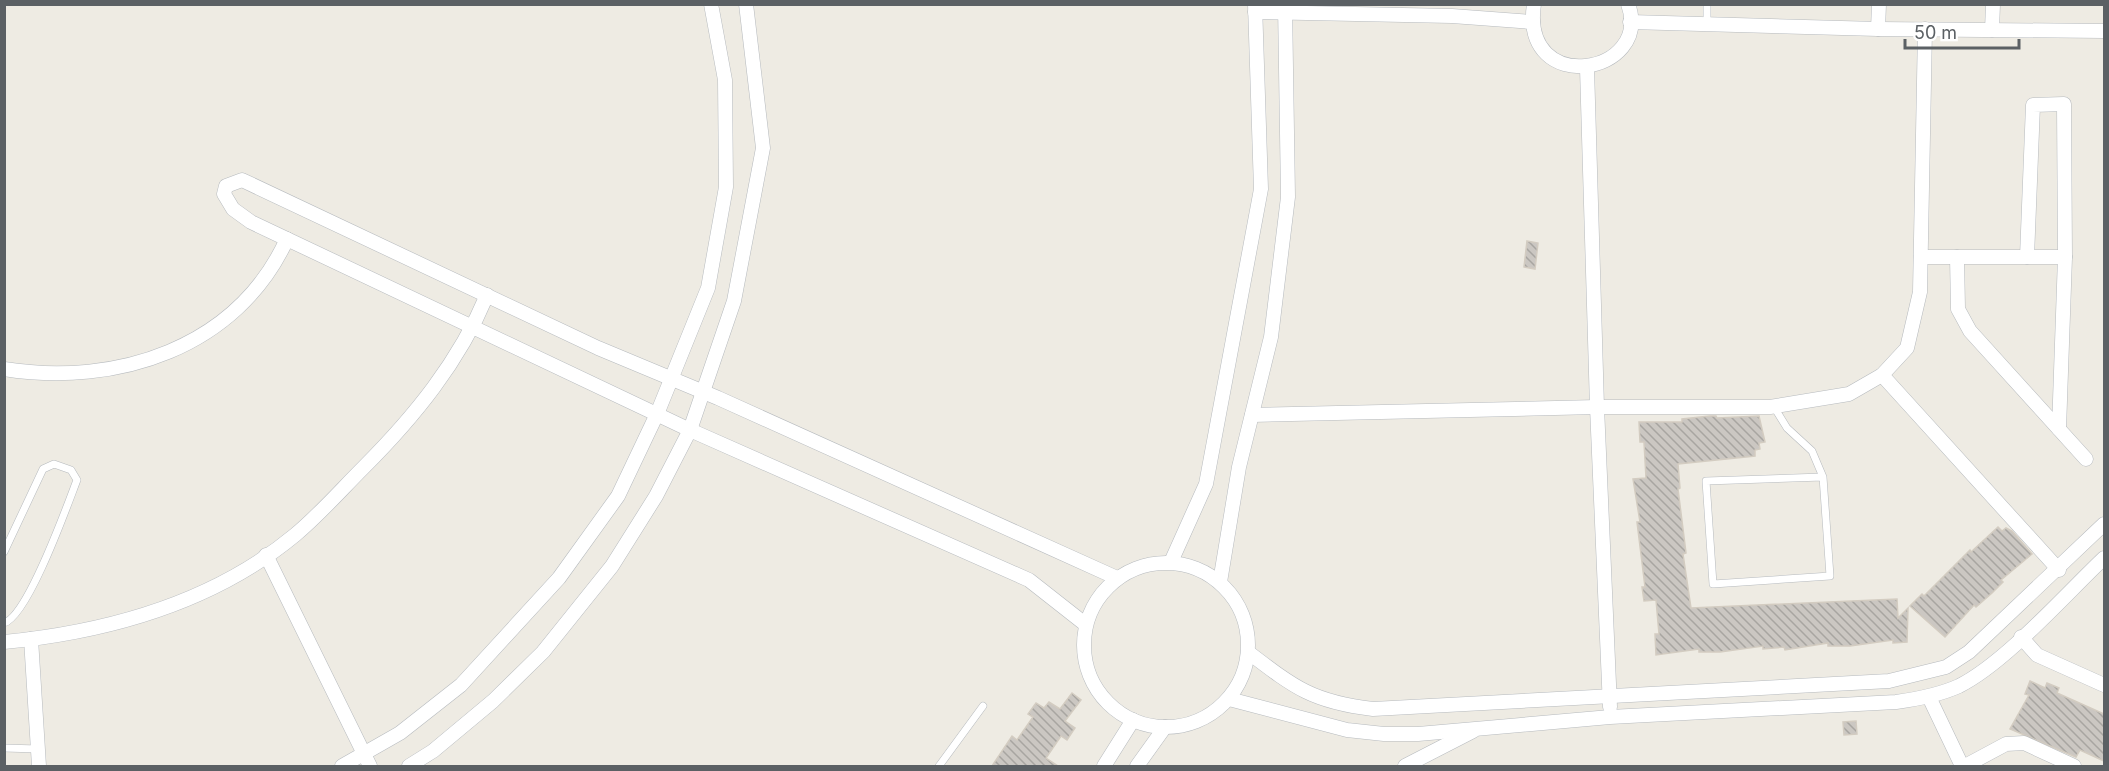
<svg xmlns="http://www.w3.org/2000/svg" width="2109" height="771" viewBox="0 0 2109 771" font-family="Inter,sans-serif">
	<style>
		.building { fill: url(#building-back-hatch); stroke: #d3ccc1; stroke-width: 1.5 }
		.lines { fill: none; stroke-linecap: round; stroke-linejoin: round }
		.lane-casing { stroke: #b6babe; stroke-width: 8 }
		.street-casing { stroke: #b6babe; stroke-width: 15 }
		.lane { stroke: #fff; stroke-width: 7 }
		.street { stroke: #fff; stroke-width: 14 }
	</style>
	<defs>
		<pattern id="building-back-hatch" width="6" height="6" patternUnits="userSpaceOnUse" patternTransform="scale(1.5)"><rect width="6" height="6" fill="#cbc7c2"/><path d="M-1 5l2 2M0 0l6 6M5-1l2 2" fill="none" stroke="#a8a5a1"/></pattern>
	</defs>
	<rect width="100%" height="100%" fill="#eeebe3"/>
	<!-- building -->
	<g class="building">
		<polygon points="1527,241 1538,243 1535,269 1524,267"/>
		<polygon points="1710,416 1716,416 1717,418 1759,416 1765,442 1759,443 1760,449 1755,450 1755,456 1678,464 1680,488 1678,489 1686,553 1683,554 1691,608 1897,599 1898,618 1908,608 1907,642 1893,643 1893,640 1850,646 1828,646 1828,643 1785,650 1784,647 1763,649 1763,646 1720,652 1699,652 1699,649 1656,655 1655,634 1659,634 1656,600 1644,601 1642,587 1645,587 1637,522 1640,522 1633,479 1646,478 1644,442 1640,442 1639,422 1682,422 1682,419"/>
		<polygon points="1998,527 2002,531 2006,528 2012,531 2032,554 2001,580 2003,582 1992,593 1976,607 1974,605 1945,637 1910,606 1922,594 1924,596 1970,550 1971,552"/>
		<polygon points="2030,681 2045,688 2047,683 2059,688 2057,693 2104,714 2104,761 2080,750 2076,757 2010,729 2029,695 2025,694"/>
		<polygon points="1072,693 1081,700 1065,721 1075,728 1067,740 1061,736 1046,758 1058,766 992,766 1012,736 1017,740 1033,717 1028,714 1036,703 1044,708 1049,702 1060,709"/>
		<polygon points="1856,721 1857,734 1844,735 1843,722"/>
	</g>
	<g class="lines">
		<defs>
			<g id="lane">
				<polyline points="1707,25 1707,4"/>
				<polyline points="1774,407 1787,428 1812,451 1823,477 1830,576 1713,584 1706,481 1823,477"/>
				<path d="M4,552L43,469L54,464L71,470L77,480C67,506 28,616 4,623"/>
				<polyline points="4,748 38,749"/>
				<polyline points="939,766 983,706"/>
			</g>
			<g id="street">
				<path d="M1534,4C1520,98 1654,75 1628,4"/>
				<polyline points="1255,12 1452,16 1532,22"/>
				<polyline points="1630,22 1878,29 2104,31"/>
				<polyline points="1878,29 1879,4"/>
				<polyline points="1992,30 1993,4"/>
				<polyline points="1587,68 1597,407 1610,707"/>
				<polyline points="1921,257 2065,257"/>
				<polyline points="1957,257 1958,309 1970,331 2086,459"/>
				<polyline points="2027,257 2033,105 2064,104 2065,257 2059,429"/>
				<path d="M4,369C117,387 237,348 287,239"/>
				<polyline points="1882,375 2059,570"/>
				<polyline points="1252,415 1597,407 1770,407 1849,394 1882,375 1907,348 1920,292 1925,29"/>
				<polyline points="266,555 370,766"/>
				<polyline points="1171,562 1206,484 1261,189 1255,4"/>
				<circle cx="1166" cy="645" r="82"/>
				<polyline points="1220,582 1239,467 1271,337 1288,197 1285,4"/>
				<polyline points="1085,624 1029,580 690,430 251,222 233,209 224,194 226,186 242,180 598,348 718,398 1117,578"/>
				<polyline points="2021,637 2037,655 2104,685"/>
				<polyline points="31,639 39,766"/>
				<path d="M4,642C107,632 214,602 295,535C319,515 341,490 363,468C414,417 459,362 487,295"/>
				<path d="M1248,652C1295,688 1313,702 1373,709L1889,681L1946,667L1969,652L2104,524"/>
				<polyline points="1929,697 1962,766"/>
				<path d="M1229,699L1347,730L1384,734H1418L1610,717L1896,702C1918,699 1939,695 1959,686C2005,663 2065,595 2104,558"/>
				<polyline points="342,766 400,733 461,685 559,578 618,496 657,414 708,288 726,187 725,80 711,4"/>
				<polyline points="409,766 433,751 493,701 543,652 612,566 656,496 690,430 734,301 763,148 746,4"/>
				<polyline points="1104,766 1133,720"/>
				<polyline points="1137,766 1165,727"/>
				<polyline points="1405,766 1473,731"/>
				<polyline points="1965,766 2006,744 2024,743 2074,766"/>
			</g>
		</defs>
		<!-- lane casing -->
		<use href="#lane" class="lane-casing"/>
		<!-- street casing -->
		<use href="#street" class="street-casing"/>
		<!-- lane -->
		<use href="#lane" class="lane"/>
		<!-- street -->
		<use href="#street" class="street"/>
	</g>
	<!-- border -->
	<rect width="2109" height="771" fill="none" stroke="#5b6064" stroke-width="12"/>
	<!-- scale -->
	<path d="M1905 39v9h114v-9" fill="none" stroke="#5b6064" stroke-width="3"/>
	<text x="1914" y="39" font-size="18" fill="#5b6064" stroke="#ffffff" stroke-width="4.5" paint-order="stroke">50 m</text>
</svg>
